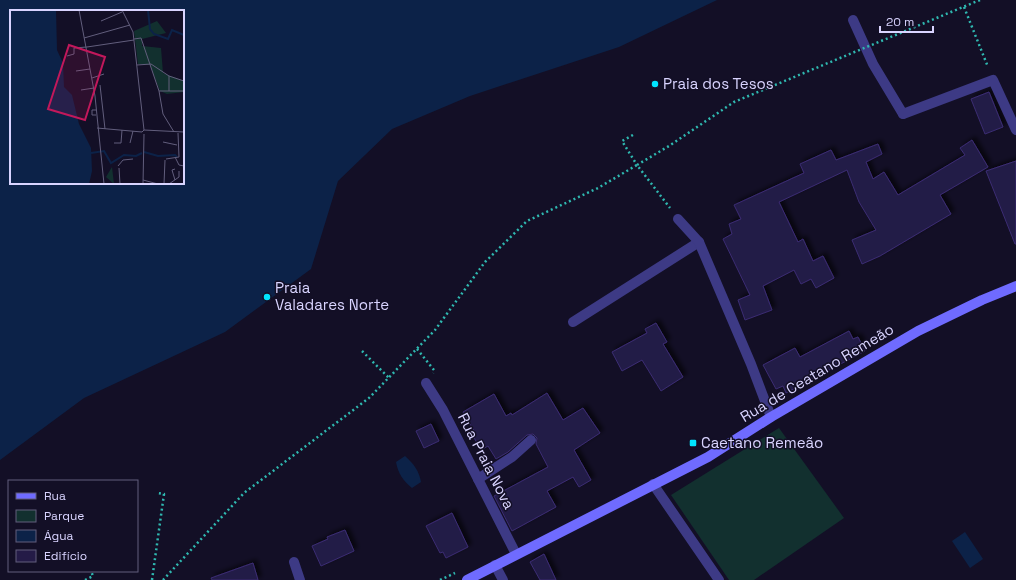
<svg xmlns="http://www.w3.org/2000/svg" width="1016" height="580" viewBox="0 0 1016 580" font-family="'Space Grotesk',sans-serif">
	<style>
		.green { fill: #12302f }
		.water { fill: #0c2248; fill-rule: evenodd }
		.building { fill: #241b47; stroke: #3b2d73; filter: url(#shadow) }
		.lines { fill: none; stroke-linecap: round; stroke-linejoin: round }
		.path { stroke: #2fb8b0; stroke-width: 2.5; stroke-dasharray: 2 3; stroke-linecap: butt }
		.service { stroke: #3d3a85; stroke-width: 10 }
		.minor { stroke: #3d3a85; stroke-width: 10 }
		.secondary { stroke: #6f6bff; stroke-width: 10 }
		.path-bridge { stroke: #2fb8b0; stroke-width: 2.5; stroke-dasharray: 2 3; stroke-linecap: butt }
		.poi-dot { fill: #00e5ff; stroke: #130f26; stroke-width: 1.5 }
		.labels { text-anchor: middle; stroke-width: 3; stroke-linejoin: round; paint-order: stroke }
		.poi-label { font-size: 15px; fill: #d9d4ff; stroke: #130f26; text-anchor: start }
		.street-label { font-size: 15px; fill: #d9d4ff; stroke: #130f26 }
		.inset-river { fill: none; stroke: #0c2248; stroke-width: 2 }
		.inset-road { fill: none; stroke: #625e7d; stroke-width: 1 }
		.view { fill: #c2185b; fill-opacity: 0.15; stroke: #c2185b; stroke-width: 2 }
		.inset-edge { fill: none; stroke: #d9d4ff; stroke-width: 2 }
	</style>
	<defs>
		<filter id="shadow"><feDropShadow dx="3.5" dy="-3.5" stdDeviation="2" flood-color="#0009"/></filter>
	</defs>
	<rect width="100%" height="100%" fill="#130f26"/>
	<!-- green -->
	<polygon class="green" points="779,428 844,518 754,580 729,580 671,495"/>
	<!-- water -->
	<g class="water">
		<path d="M0,0H717L619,47L470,96L392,129L338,181L311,269L225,332L84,398L0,460ZM11,11H183V183H11Z"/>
		<path d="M405,456C414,464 419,471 421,482L412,488C403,481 398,473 396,462Z"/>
		<polygon points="965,532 983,559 970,568 952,541"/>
	</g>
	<!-- building -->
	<g class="building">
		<polygon points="989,92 1003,127 985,134 971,99"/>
		<polygon points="972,140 988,167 940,195 951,214 880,256 862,264 852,240 876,230 859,202 847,170 779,202 798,242 803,239 813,261 823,256 834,278 816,288 811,279 801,284 794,270 763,286 772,310 745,320 738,300 750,295 723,239 732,234 729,224 741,219 734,205 804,173 800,164 831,150 836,160 878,144 882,154 866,162 873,179 884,172 898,195 965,155 960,148"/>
		<polygon points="1016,161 1016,244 1015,244 986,171"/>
		<polygon points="656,323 667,342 663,344 683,377 661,391 642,360 622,371 612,352 647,333 645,329"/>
		<polygon points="849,331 853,339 858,337 865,351 786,393 783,386 776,389 763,365 795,348 800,357"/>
		<polygon points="547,393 563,420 583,408 600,433 574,450 591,480 579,487 573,477 547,491 556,507 512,531 494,496 548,467 536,444 537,438 533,434 527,435 508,452 496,459 488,446 481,450 473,436 476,434 463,412 494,394 506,416 511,413 512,415"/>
		<polygon points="431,424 439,441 424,448 416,431"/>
		<polygon points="452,513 468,547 446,558 443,552 440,553 426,526"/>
		<polygon points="345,530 354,551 321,566 312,546 328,539 327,537"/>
		<polygon points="544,554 556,580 540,580 530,562"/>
		<polygon points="253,563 258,580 212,580 211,578"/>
	</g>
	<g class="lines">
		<!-- path -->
		<g class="path">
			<polyline points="964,7 988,67"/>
			<polyline points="633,135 622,141 637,165"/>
			<polyline points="417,349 434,370 433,373"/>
			<polyline points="362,351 389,378"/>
			<polyline points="85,580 93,576 91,571"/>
			<polyline points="152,580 164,494 158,493"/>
			<polyline points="163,580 244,493 369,398 435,330 485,262 527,221 598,188 637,165 670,208"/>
			<polyline points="440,580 455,573"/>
		</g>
		<!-- service -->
		<g class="service">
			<polyline points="853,20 873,64 903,114"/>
			<polyline points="573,322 699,242"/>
			<polyline points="478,479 512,457 531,440"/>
			<polyline points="653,484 719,580"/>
			<polyline points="294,562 300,580"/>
		</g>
		<!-- minor -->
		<g class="minor">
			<polyline points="903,114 993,80 1016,130"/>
			<polyline points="678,219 699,242 751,364 771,417"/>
			<polyline points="426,383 443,410 516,554"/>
			<polyline points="495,565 503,580"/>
		</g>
		<!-- secondary -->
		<polyline class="secondary" points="467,580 708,457 771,417 918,331 982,300 1016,286"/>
		<!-- path-bridge -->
		<polyline class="path-bridge" points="637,165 669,146 734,102 980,0"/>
	</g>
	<!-- markers -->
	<g class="poi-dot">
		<circle cx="655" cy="84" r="4"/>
		<circle cx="267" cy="297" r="4"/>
		<rect x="689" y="439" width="8" height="8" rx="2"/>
	</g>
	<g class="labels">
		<!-- poi labels -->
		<g class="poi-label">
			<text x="663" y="89">Praia dos Tesos</text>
			<text x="275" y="293">Praia<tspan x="275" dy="17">Valadares Norte</tspan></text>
			<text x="701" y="448">Caetano Remeão</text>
		</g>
		<!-- street labels -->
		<g class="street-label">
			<text transform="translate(817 373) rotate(-31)" y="5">Rua de Ceatano Remeão</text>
			<text transform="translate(486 461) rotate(63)" y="5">Rua Praia Nova</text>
		</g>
	</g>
	<!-- overview -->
	<g transform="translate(10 10)">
		<rect width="174" height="174" fill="#130f26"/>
		<path d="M147,11L156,23L132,29V36L151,38L153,63L174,71V82L157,84L150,81L140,55L128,54L124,21ZM102,157L104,174L96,167Z" fill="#12302f"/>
		<path d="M0,0H46L47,40L53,53L54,77L62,85L69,114L81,138L82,161L79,174H0Z" fill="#0c2248"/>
		<path class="inset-river" d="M138,0L140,19L144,24L158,29L162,20L174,25M134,142L148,146L165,145L167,147M81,143L94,141L101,153L114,145L126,146L132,143"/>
		<path class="inset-road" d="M69,0L85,86L94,174M112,0L123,22L134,120M91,11L112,2M74,28L120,15M124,29L131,28L149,81L153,104L164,122M77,37L124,30M57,46L64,44V38L77,37M141,54L159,66L174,71M127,55L141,54M66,61L80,59M159,66V81M82,68L94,64M90,75L95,119M71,80L84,78M149,81H174M86,100H82V105H86M87,118L132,122M132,122L134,120L174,122M153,132L167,135M104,133H111L112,120M120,133L123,121M165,147L169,155L174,156M156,149L169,147L168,123M108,156L113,150L123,149M109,158L110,174M133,170L148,174M165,170L162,160L165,159M133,174L134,124M154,174L155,150M159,174L169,167V161"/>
		<path class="view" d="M59,35L95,47L75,110L38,99Z"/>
		<rect width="174" height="174" class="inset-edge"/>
	</g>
	<!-- legend -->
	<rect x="8" y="480" width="130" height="92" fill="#130f26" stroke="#625e7d"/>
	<rect x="16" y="493" width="20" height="6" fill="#6f6bff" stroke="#625e7d"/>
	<text x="44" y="500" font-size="12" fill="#d9d4ff">Rua</text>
	<rect x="16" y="510" width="20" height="12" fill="#12302f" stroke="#625e7d"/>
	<text x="44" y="520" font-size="12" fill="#d9d4ff">Parque</text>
	<rect x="16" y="530" width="20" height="12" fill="#0c2248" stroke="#625e7d"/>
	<text x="44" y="540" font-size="12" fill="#d9d4ff">Água</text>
	<rect x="16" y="550" width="20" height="12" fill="#241b47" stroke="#625e7d"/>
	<text x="44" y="560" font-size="12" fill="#d9d4ff">Edifício</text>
	<!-- scale -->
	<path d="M880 26v6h53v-6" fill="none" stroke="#d9d4ff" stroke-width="2"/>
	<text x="886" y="26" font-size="12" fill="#d9d4ff" stroke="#130f26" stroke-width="3" paint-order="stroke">20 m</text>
</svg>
